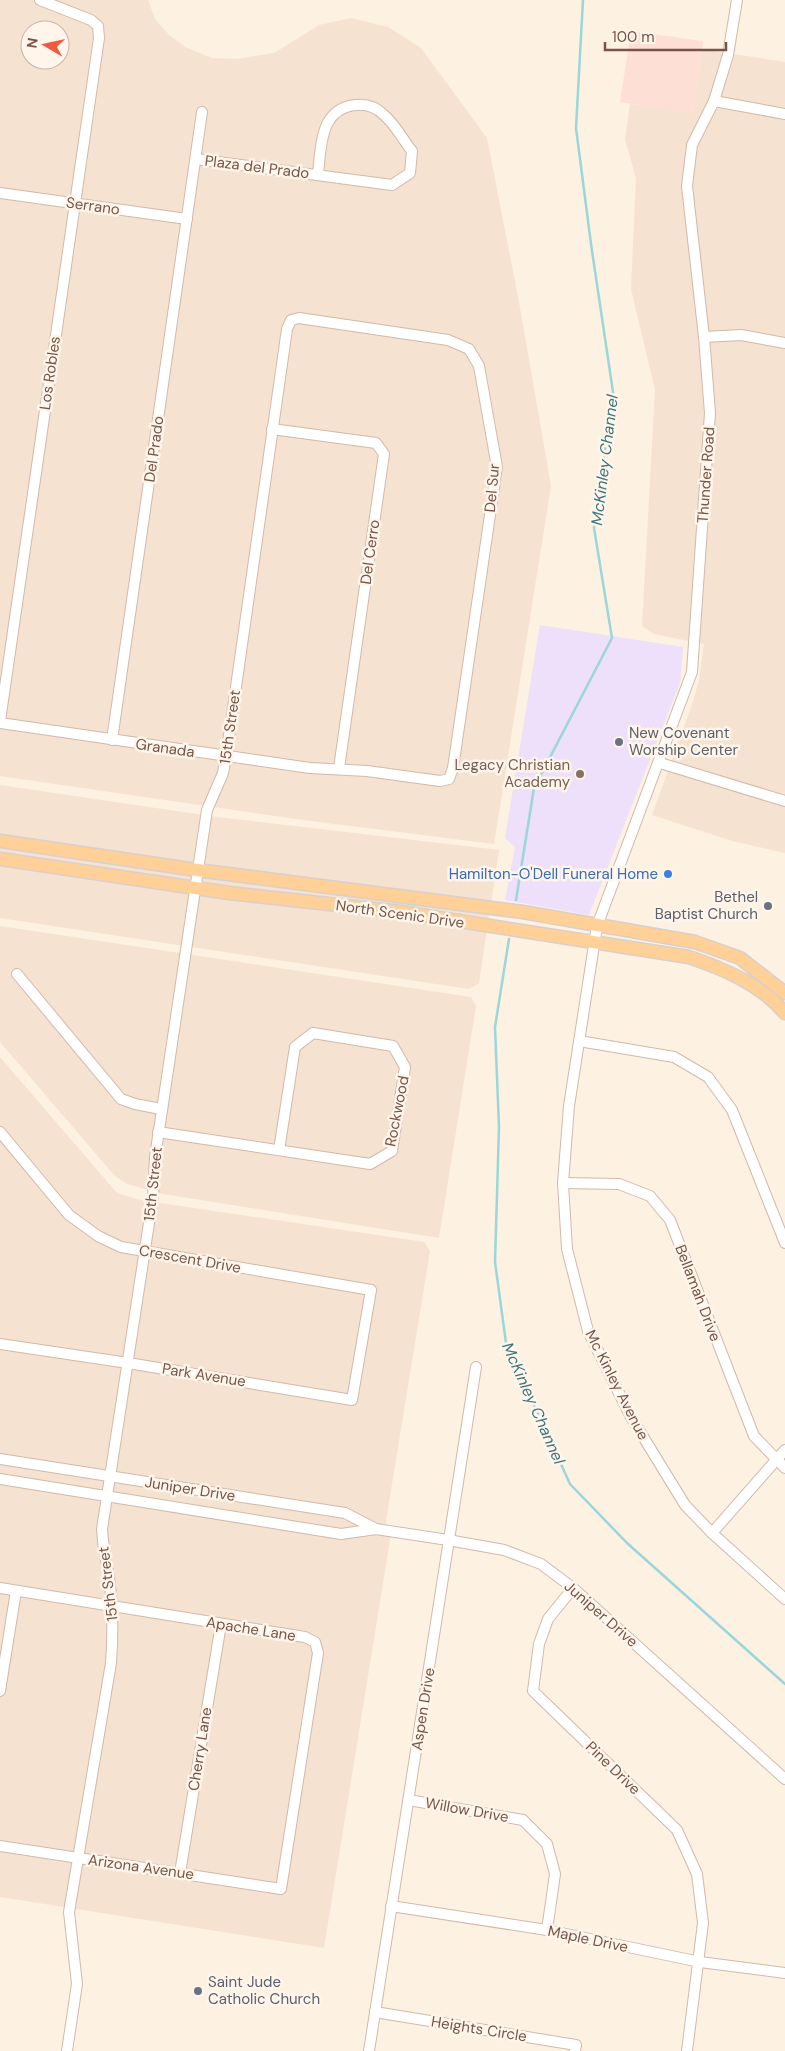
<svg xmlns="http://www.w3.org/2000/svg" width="785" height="2051" viewBox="0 0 785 2051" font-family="'DM Sans',sans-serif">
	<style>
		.residential { fill: #f6e2d0; fill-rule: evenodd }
		.commercial { fill: #fedfd5 }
		.education { fill: #eedffa }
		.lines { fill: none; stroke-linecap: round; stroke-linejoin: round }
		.stream { stroke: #9bd6db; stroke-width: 2.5 }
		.minor-casing { stroke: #d1b9ab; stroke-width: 12 }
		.major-casing { stroke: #d9cfcb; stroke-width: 15 }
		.minor { stroke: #fff; stroke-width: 10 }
		.major { stroke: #ffd198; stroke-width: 12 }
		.worship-dot { fill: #6b7280; stroke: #fff5ea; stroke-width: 2 }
		.education-dot { fill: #8d6e63; stroke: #fff5ea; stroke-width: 2 }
		.shop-dot { fill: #3f7fe0; stroke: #fff5ea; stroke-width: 2 }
		.labels { text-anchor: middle; stroke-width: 5; stroke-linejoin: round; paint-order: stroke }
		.street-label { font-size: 15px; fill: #775447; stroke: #fff5ea }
		.worship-label { font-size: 15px; fill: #5b616d; stroke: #fff5ea; text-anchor: start }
		.education-label { font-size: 15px; fill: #785e54; stroke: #fff5ea; text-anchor: end }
		.shop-label { font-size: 15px; fill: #366cbe; stroke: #fff5ea; text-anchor: end }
		.water-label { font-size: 16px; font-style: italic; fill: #3a777d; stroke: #fff5ea }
	</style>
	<rect width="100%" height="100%" fill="#fdf1e2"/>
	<!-- residential -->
	<g class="residential">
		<path d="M0,0H148L155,19L169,35L187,48L212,58L236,59L274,53L319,25L351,18L388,27L421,48L487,138L519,302L551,486L494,844L303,820L0,776ZM30,30H60V60H30Z"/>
		<polygon points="702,49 785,62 785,853 729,840 652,815 692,705 699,680 704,644 654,634 642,626 655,390 631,289 636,178 625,139 630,104 693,113"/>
		<polygon points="0,785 217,817 499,850 479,983 469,989 0,918"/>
		<polygon points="0,926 471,997 476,1006 439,1238 163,1194 127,1184 114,1175 0,1042"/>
		<polygon points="0,1057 117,1193 140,1200 424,1242 430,1251 386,1521 390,1540 324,1948 0,1897"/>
	</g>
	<!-- commercial -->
	<polygon class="commercial" points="631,31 703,41 693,114 620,102"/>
	<!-- education -->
	<polygon class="education" points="540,625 683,647 680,683 589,915 505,900 515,847 505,838"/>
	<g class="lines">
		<!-- stream -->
		<g class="stream">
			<polyline points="516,900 534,788 612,638 594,528 613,392 591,244 576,128 583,0"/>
			<polyline points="509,939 495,1027 499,1127 495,1262 506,1343 570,1484 627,1543 785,1684"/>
		</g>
		<defs>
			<g id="minor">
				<polyline points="737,0 728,55 714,101 692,145 687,186 704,337 710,413 692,672 597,926 569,1106 563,1183 567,1249 588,1331 631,1417 685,1505 712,1533 785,1599"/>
				<polyline points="714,101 785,114"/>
				<path d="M196,159L392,185L410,173L412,151C403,140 395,124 384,115C376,107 366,104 356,105C320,108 321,146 318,174"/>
				<polyline points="0,193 187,219"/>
				<polyline points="704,337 741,335 785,343"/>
				<polyline points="272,429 376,443 384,454 339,768"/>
				<polyline points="0,721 99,38 98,26 91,20 40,0"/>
				<path d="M0,723L310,768L367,771L440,781L449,779L453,768L497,467L479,366L469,349L448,340L299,318L291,320L287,329L226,757L223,773L207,810L155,1157L153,1197L102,1529C103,1548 107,1565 110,1584C113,1611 113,1636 111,1663L69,1912L77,1984L67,2051"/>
				<polyline points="112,740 202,112"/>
				<polyline points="660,763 785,801"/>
				<polyline points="17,974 121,1099 135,1104 161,1109"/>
				<polyline points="579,1041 674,1057 708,1077 732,1110 785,1243"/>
				<polyline points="0,1132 69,1215 98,1236 121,1247 371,1290 352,1400 128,1363 0,1344"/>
				<polyline points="158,1132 370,1164 392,1151 405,1067 393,1046 313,1033 295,1047 279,1150"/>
				<polyline points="563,1183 619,1184 650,1196 670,1220 754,1436 785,1468"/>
				<polyline points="0,1459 345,1513 376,1529"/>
				<polyline points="0,1479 341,1534 376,1529 448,1540 504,1550 541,1564 573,1588 785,1779"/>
				<polyline points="712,1533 785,1450"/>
				<polyline points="0,1588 305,1637 315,1642 318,1653 281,1889 0,1846"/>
				<polyline points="573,1588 548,1619 539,1644 533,1691 677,1830 697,1874 703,1923 687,2051"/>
				<polyline points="0,1691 16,1591"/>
				<polyline points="409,1800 523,1820 547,1844 555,1874 547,1930"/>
				<polyline points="180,1873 221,1624"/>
				<polyline points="391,1906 547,1930 700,1962 785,1973"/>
				<polyline points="375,2012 576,2045 575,2051"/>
				<polyline points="369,2051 476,1367"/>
			</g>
			<g id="major">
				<polyline points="0,841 197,870 523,912 695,942 740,958 785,993"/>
				<path d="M0,859L229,893L401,912L689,957C724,969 760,984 785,1013"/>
			</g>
		</defs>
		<!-- minor casing -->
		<use href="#minor" class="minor-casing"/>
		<!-- major casing -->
		<use href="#major" class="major-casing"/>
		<!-- minor -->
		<use href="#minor" class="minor"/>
		<!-- major -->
		<use href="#major" class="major"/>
	</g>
	<!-- markers -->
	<g class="worship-dot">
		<circle cx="619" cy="742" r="5"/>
		<circle cx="768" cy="906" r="5"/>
		<circle cx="198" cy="1991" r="5"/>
	</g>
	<circle class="education-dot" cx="580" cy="774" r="5"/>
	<circle class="shop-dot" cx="668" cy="874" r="5"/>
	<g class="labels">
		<!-- street labels -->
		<g class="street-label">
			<text transform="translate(257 167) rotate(7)" y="5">Plaza del Prado</text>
			<text transform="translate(93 206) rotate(8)" y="5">Serrano</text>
			<text transform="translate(50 373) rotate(-82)" y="5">Los Robles</text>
			<text transform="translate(154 449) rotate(-82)" y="5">Del Prado</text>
			<text transform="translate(706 475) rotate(-86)" y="5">Thunder Road</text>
			<text transform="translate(492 488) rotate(-85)" y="5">Del Sur</text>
			<text transform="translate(370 552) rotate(-82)" y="5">Del Cerro</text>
			<text transform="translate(230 727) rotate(-82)" y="5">15th Street</text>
			<text transform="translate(165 748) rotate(8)" y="5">Granada</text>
			<text transform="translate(400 914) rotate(8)" y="5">North Scenic Drive</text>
			<text transform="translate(397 1111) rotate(-79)" y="5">Rockwood</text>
			<text transform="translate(153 1184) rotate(-84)" y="5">15th Street</text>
			<text transform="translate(190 1259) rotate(10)" y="5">Crescent Drive</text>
			<text transform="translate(698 1293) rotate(69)" y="5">Bellamah Drive</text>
			<text transform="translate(204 1375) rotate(9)" y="5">Park Avenue</text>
			<text transform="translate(617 1385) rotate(63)" y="5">Mc Kinley Avenue</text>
			<text transform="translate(190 1489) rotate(9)" y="5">Juniper Drive</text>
			<text transform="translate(108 1584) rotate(-97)" y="5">15th Street</text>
			<text transform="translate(601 1614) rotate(41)" y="5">Juniper Drive</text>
			<text transform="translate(251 1629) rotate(9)" y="5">Apache Lane</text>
			<text transform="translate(423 1709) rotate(-81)" y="5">Aspen Drive</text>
			<text transform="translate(200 1749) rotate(-81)" y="5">Cherry Lane</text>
			<text transform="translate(613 1768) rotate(44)" y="5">Pine Drive</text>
			<text transform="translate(467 1810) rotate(10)" y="5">Willow Drive</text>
			<text transform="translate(141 1867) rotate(8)" y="5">Arizona Avenue</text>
			<text transform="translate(588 1939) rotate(12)" y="5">Maple Drive</text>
			<text transform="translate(479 2029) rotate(9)" y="5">Heights Circle</text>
		</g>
		<!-- worship labels -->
		<g class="worship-label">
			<text x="629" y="738">New Covenant<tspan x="629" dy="17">Worship Center</tspan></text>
			<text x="758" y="902" text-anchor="end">Bethel<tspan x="758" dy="17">Baptist Church</tspan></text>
			<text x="208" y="1987">Saint Jude<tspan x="208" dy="17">Catholic Church</tspan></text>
		</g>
		<!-- education labels -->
		<g class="education-label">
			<text x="570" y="770">Legacy Christian<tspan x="570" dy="17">Academy</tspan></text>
		</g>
		<!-- shop labels -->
		<g class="shop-label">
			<text x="658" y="879">Hamilton-O'Dell Funeral Home</text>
		</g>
		<!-- water labels -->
		<g class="water-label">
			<text transform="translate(604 460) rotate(-83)" y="6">McKinley Channel</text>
			<text transform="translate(534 1403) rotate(66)" y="6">McKinley Channel</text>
		</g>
	</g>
	<!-- north arrow -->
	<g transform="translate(45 45) rotate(279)"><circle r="24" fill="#fff5ea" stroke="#c9b5a9"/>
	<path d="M0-4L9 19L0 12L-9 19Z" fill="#ef5a40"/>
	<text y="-8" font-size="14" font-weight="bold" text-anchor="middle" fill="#775447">N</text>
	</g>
	<!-- scale -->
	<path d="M605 42v8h121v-8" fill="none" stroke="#775447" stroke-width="2.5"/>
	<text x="612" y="42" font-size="15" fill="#775447" stroke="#fff5ea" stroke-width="4" paint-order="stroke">100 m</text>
</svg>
